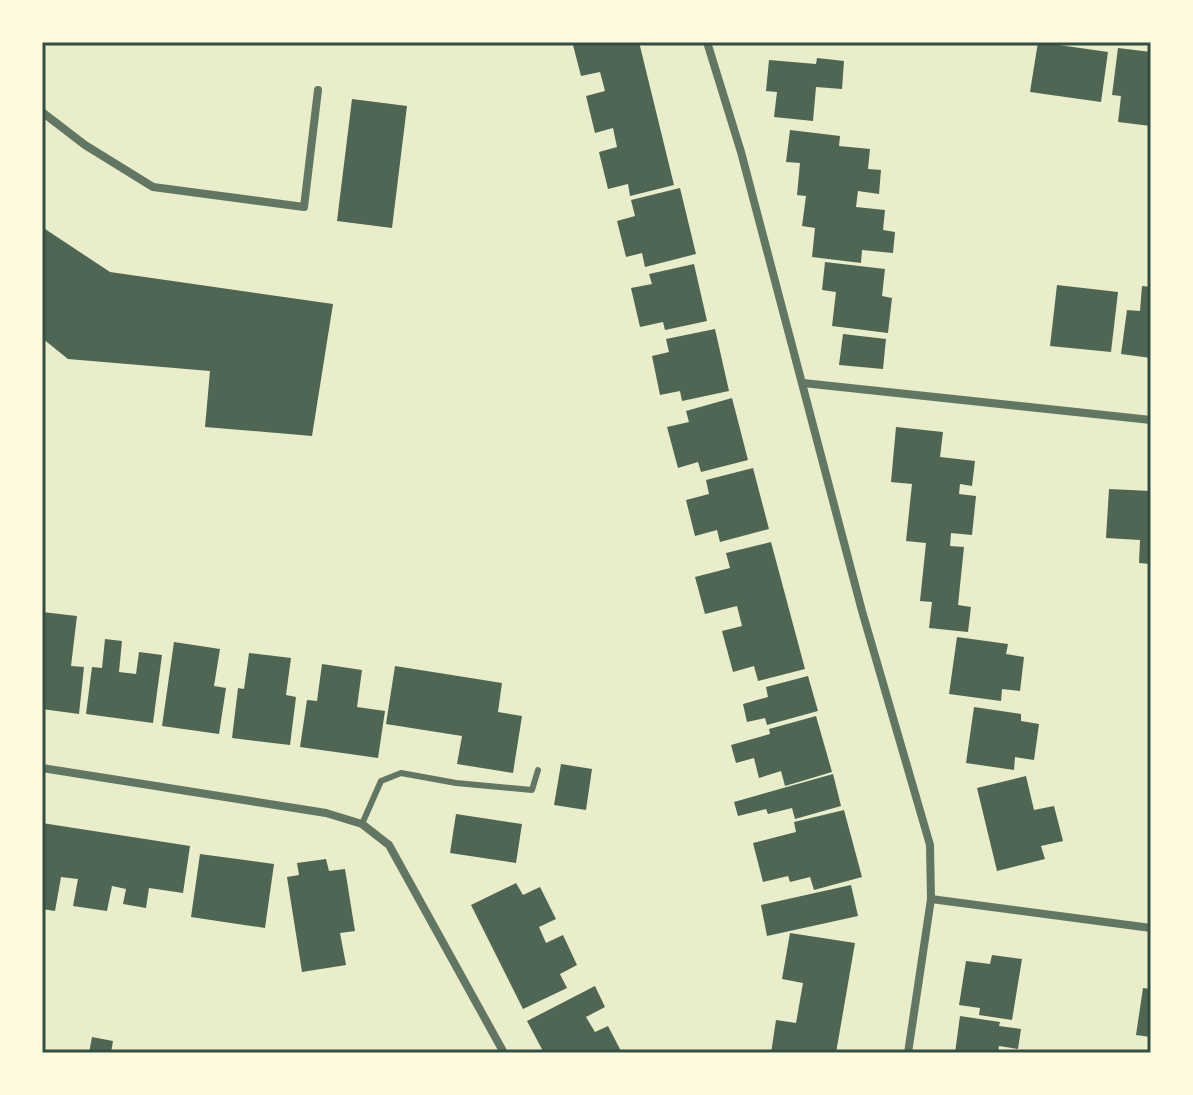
<svg xmlns="http://www.w3.org/2000/svg" width="1193" height="1095" viewBox="0 0 1193 1095" font-family="'IBM Plex Sans',sans-serif">
	<style>
		.building { fill: #4f6655 }
		.lines { fill: none; stroke-linecap: round; stroke-linejoin: round }
		.service { stroke: #617663; stroke-width: 6 }
		.minor { stroke: #617663; stroke-width: 8 }
		.neatline { fill: none; stroke: #344e41; stroke-width: 3 }
	</style>
	<rect width="100%" height="100%" fill="#e9edc9"/>
	<!-- building -->
	<g class="building">
		<polygon points="584,42 639,42 674,185 630,196 628,184 608,189 599,152 617,147 613,128 595,133 586,96 605,91 600,72 581,76 573,45"/>
		<polygon points="1038,42 1108,52 1101,102 1030,92"/>
		<polygon points="1118,48 1151,52 1151,126 1118,122 1121,96 1112,95"/>
		<polygon points="817,58 844,61 842,89 816,87 813,121 774,117 777,92 766,91 769,60 816,64"/>
		<polygon points="352,99 407,106 392,228 337,221"/>
		<polygon points="790,130 840,136 839,146 870,149 868,169 881,170 879,194 858,191 856,207 885,210 883,230 895,232 893,253 862,250 861,263 812,257 815,228 802,226 806,196 797,195 800,163 786,162"/>
		<polygon points="680,188 696,254 645,267 642,253 626,257 617,221 635,216 631,200"/>
		<polygon points="42,227 110,272 333,304 312,436 205,427 210,371 68,359 42,338"/>
		<polygon points="825,262 885,269 882,296 892,298 888,333 832,326 836,292 822,290"/>
		<polygon points="694,264 707,321 665,330 663,322 640,327 631,288 652,284 649,274"/>
		<polygon points="1057,285 1118,292 1111,352 1050,346"/>
		<polygon points="1142,286 1151,287 1151,358 1121,354 1127,310 1140,311"/>
		<polygon points="715,329 729,391 682,401 680,391 660,395 652,356 669,352 666,339"/>
		<polygon points="843,334 886,339 883,369 839,365"/>
		<polygon points="732,398 748,460 701,472 698,462 678,468 667,427 689,422 686,411"/>
		<polygon points="896,427 943,432 940,457 975,461 972,486 960,484 959,494 976,496 972,535 951,533 950,546 964,547 958,605 971,607 968,632 929,628 932,602 920,601 926,543 906,541 912,484 891,482"/>
		<polygon points="753,468 769,529 720,542 717,530 695,536 686,500 709,494 706,480"/>
		<polygon points="1109,489 1151,491 1151,564 1139,563 1140,540 1106,538"/>
		<polygon points="771,542 805,669 758,681 754,666 733,672 722,631 742,626 737,606 705,614 695,577 730,568 726,553"/>
		<polygon points="42,612 77,616 71,666 84,667 79,714 42,709"/>
		<polygon points="957,637 1008,644 1006,654 1024,657 1020,691 1002,689 1001,701 949,694"/>
		<polygon points="105,639 122,641 119,672 136,674 139,652 162,655 153,723 86,714 92,667 102,668"/>
		<polygon points="174,642 220,649 214,686 226,688 219,734 162,726"/>
		<polygon points="249,653 291,658 286,695 296,697 290,745 232,738 238,688 244,689"/>
		<polygon points="322,664 362,670 357,707 385,711 378,758 300,747 307,700 317,701"/>
		<polygon points="395,666 502,683 498,712 522,716 513,773 457,764 462,736 386,724"/>
		<polygon points="808,676 818,711 767,725 765,718 747,722 743,704 768,697 766,687"/>
		<polygon points="974,707 1021,714 1021,721 1039,724 1034,760 1015,757 1014,770 966,763"/>
		<polygon points="816,716 832,772 785,786 781,771 759,778 754,758 736,763 731,745 770,734 769,729"/>
		<polygon points="561,764 592,769 586,810 554,805"/>
		<polygon points="833,774 841,806 795,819 792,808 768,814 766,809 738,816 734,802"/>
		<polygon points="1026,776 1034,810 1054,806 1063,841 1041,846 1045,859 997,871 977,788"/>
		<polygon points="844,810 862,877 814,890 810,877 790,882 788,876 763,882 753,843 796,832 794,822"/>
		<polygon points="456,814 522,824 516,863 450,853"/>
		<polygon points="42,823 190,846 183,893 149,888 146,908 123,904 126,889 112,886 107,911 73,906 78,879 61,877 55,911 42,909"/>
		<polygon points="200,854 274,864 265,928 191,917"/>
		<polygon points="326,859 329,871 345,869 355,931 340,933 346,965 302,972 287,877 299,875 297,863"/>
		<polygon points="516,883 523,895 540,887 556,919 539,927 546,943 563,935 577,965 560,974 567,988 523,1009 471,905"/>
		<polygon points="851,885 858,916 767,936 761,905"/>
		<polygon points="790,933 855,943 836,1053 771,1053 776,1020 796,1023 803,983 782,979"/>
		<polygon points="992,955 1022,959 1012,1020 979,1015 980,1008 959,1005 966,961 990,964"/>
		<polygon points="595,986 605,1007 586,1017 595,1032 608,1026 622,1053 544,1053 527,1021"/>
		<polygon points="1143,988 1151,989 1151,1037 1136,1035"/>
		<polygon points="960,1016 1000,1022 999,1026 1021,1029 1018,1049 999,1046 998,1053 955,1053"/>
		<polygon points="92,1037 113,1041 111,1053 89,1053"/>
	</g>
	<g class="lines">
		<!-- service -->
		<polyline class="service" points="362,824 381,781 401,773 456,783 532,790 538,770"/>
		<!-- minor -->
		<g class="minor">
			<polyline points="707,42 741,152 862,611 930,845 931,899 908,1053"/>
			<polyline points="42,112 85,145 153,187 304,207 318,90"/>
			<polyline points="803,383 1151,420"/>
			<polyline points="42,768 326,813 362,824 389,845 504,1053"/>
			<polyline points="931,899 1151,928"/>
		</g>
	</g>
	<!-- border -->
	<rect width="1193" height="1095" fill="none" stroke="#fefae0" stroke-width="88"/>
	<rect x="44" y="44" width="1105" height="1007" class="neatline"/>
</svg>
